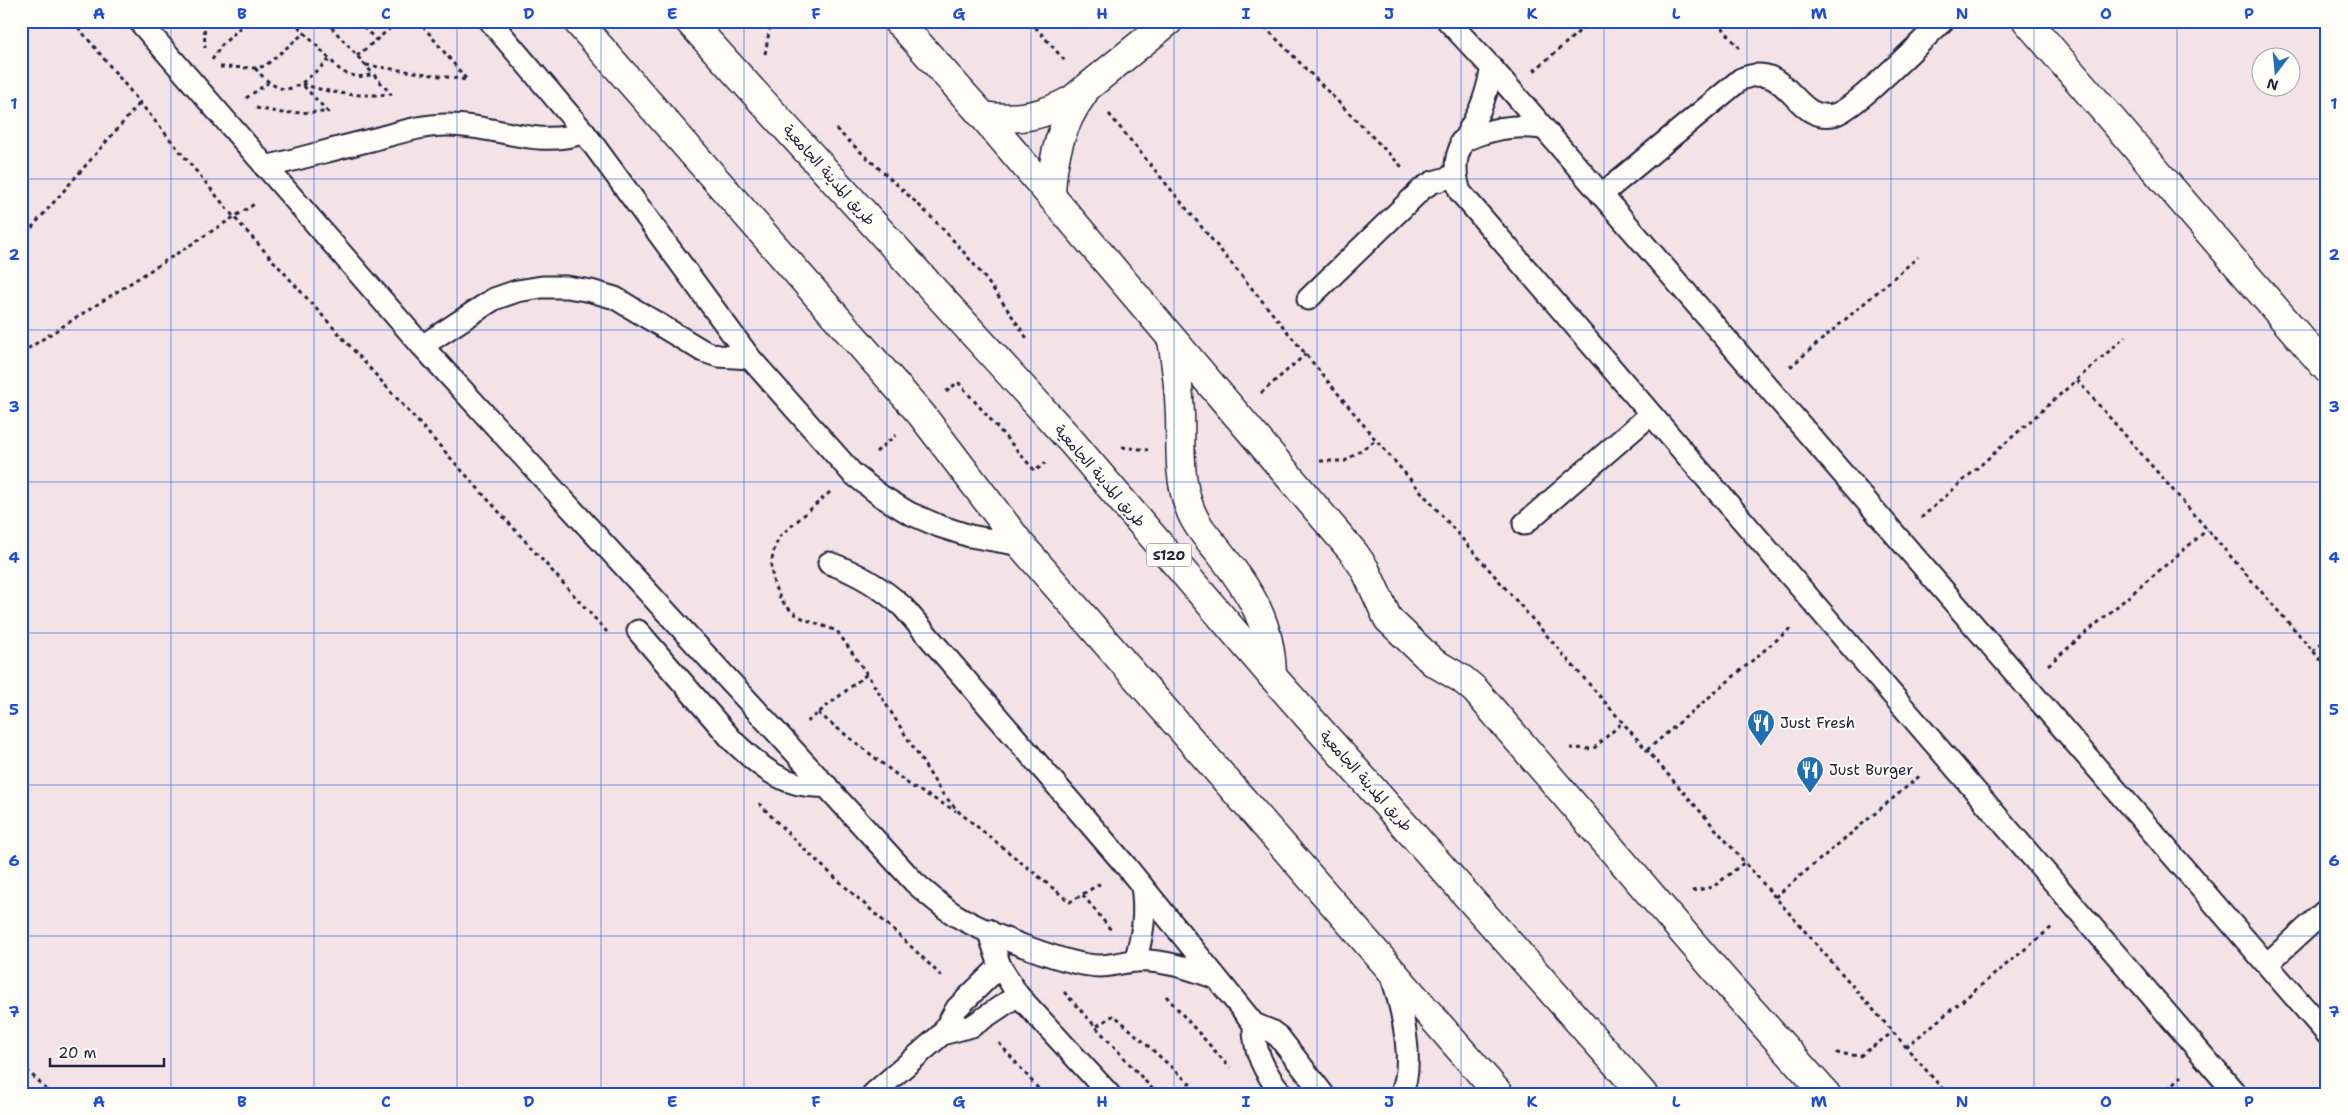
<svg xmlns="http://www.w3.org/2000/svg" width="2348" height="1115" viewBox="0 0 2348 1115" font-family="'Shantell Sans','Playpen Sans Arabic',sans-serif">
	<style>
		.lines { fill: none; stroke-linecap: round; stroke-linejoin: round }
		.service-casing { stroke: #22223b; stroke-width: 25 }
		.minor-casing { stroke: #22223b; stroke-width: 31 }
		.primary-casing { stroke: #22223b; stroke-width: 31 }
		.path { stroke: #22223b; stroke-width: 3; stroke-dasharray: 4 4; stroke-linecap: butt }
		.service { stroke: #fdfcf7; stroke-width: 21 }
		.minor { stroke: #fdfcf7; stroke-width: 28 }
		.primary { stroke: #fdfcf7; stroke-width: 28 }
		.grid { fill: none; stroke: #1d4ed8; stroke-width: 1; stroke-opacity: 0.55 }
		.labels { text-anchor: middle; stroke-width: 4; stroke-linejoin: round; paint-order: stroke }
		.shield { fill: #fdfcf7; stroke: #646373; stroke-width: 1 }
		.shield-label { font-size: 14px; font-weight: bold; fill: #22223b }
		.street-label { font-size: 15px; fill: #22223b; stroke: #fdfcf7 }
		.poi-label { font-size: 15px; fill: #22223b; stroke: #fdfcf7; text-anchor: start }
		.neatline { fill: none; stroke: #1d4ed8; stroke-width: 2 }
		.grid-label { font-size: 16px; text-anchor: middle; font-weight: bold; fill: #1d4ed8 }
	</style>
	<rect width="100%" height="100%" fill="#f3e3e7"/>
	<filter id="ink" filterUnits="userSpaceOnUse"><feTurbulence type="fractalNoise" baseFrequency=".02" numOctaves="2"/><feDisplacementMap in="SourceGraphic" scale="10" xChannelSelector="R" yChannelSelector="G"/><feConvolveMatrix kernelMatrix="1 2 1 2 8 2 1 2 1" color-interpolation-filters="sRGB"/></filter>
	<g filter="url(#ink)">
		<g class="lines">
			<defs>
				<g id="service">
					<path d="M139,21L422,346L915,883C928,894 942,907 957,916C986,933 1068,966 1100,966C1112,966 1123,962 1134,961C1162,959 1191,969 1216,978"/>
					<polyline points="490,21 584,132 750,358 852,473 881,496 909,513 939,526 970,536 1021,545"/>
					<polyline points="1448,21 1492,68 2327,1034"/>
					<path d="M1492,68C1489,82 1486,96 1480,109C1465,142 1448,153 1460,192L2236,1094"/>
					<path d="M1461,142C1489,129 1512,124 1542,128"/>
					<path d="M265,167C302,158 338,148 375,139C398,133 422,125 446,125C494,124 538,150 584,132"/>
					<path d="M1601,195L1741,79C1789,59 1793,122 1833,115C1853,112 1923,39 1943,21"/>
					<polyline points="1308,299 1423,188 1433,182 1455,176"/>
					<polyline points="422,346 494,299 517,291 542,287 567,287 591,291 615,298 703,351 718,356 750,358"/>
					<polyline points="1524,524 1650,415"/>
					<path d="M829,563C858,573 880,586 903,607L1126,866L1254,1024L1271,1031L1279,1037L1323,1094"/>
					<path d="M638,631L733,741C762,769 786,789 827,786"/>
					<polyline points="988,930 1000,966 1018,995 1109,1094"/>
					<path d="M1135,961C1143,935 1146,913 1142,886"/>
					<polyline points="2267,964 2327,909"/>
					<path d="M1391,974C1401,1004 1416,1064 1401,1094"/>
					<path d="M1254,1024C1253,1051 1265,1073 1282,1094"/>
					<polyline points="942,1034 972,1026 1018,995"/>
					<polyline points="873,1094 942,1034 957,1008 1000,966"/>
				</g>
				<g id="minor">
					<polyline points="898,21 983,116 1354,553 1365,569 1388,619 1433,662 1462,679 1475,690 1724,980 1826,1094"/>
					<polyline points="2027,21 2327,369"/>
					<path d="M983,116C1016,121 1044,116 1073,99L1169,21"/>
					<path d="M1051,195C1052,158 1061,124 1083,94"/>
				</g>
				<g id="primary">
					<polyline points="577,21 921,414 1021,545 1499,1094"/>
					<polyline points="689,21 1071,441 1272,676 1643,1094"/>
					<polyline points="897,21 898,22"/>
					<path d="M1172,339C1176,364 1179,389 1180,415C1181,446 1178,479 1190,509C1196,526 1209,539 1220,553C1251,593 1271,623 1272,676"/>
				</g>
			</defs>
			<!-- service casing -->
			<use href="#service" class="service-casing"/>
			<!-- minor casing -->
			<use href="#minor" class="minor-casing"/>
			<!-- primary casing -->
			<use href="#primary" class="primary-casing"/>
			<!-- path -->
			<g class="path">
				<polyline points="73,21 233,216 607,632"/>
				<polyline points="204,21 205,48"/>
				<path d="M293,21L341,71C353,77 361,78 373,74"/>
				<polyline points="358,21 376,40"/>
				<polyline points="1030,21 1065,61"/>
				<polyline points="1259,21 1402,167"/>
				<polyline points="1717,21 1739,48"/>
				<polyline points="299,27 305,21"/>
				<polyline points="765,54 771,21"/>
				<polyline points="357,56 399,21"/>
				<polyline points="212,60 221,46 247,21"/>
				<polyline points="366,65 467,80 419,21"/>
				<polyline points="220,67 255,68 265,66 304,33"/>
				<path d="M255,68C287,106 299,85 329,60"/>
				<polyline points="1534,71 1591,21"/>
				<path d="M302,84C334,94 357,97 391,94L326,21"/>
				<polyline points="246,98 268,83"/>
				<polyline points="256,108 282,113 328,112 301,83"/>
				<polyline points="1109,114 1376,440 1947,1094"/>
				<path d="M836,129C878,169 923,205 960,248C986,277 1007,308 1028,340"/>
				<polyline points="21,240 139,104"/>
				<polyline points="21,353 256,203"/>
				<polyline points="1790,367 1918,257"/>
				<polyline points="2077,380 2327,667"/>
				<polyline points="946,392 958,382 1035,471 1045,463"/>
				<polyline points="1261,393 1306,354"/>
				<polyline points="1122,447 1148,450"/>
				<polyline points="876,452 896,435"/>
				<polyline points="1320,461 1345,461 1376,440"/>
				<polyline points="830,492 779,537 773,553 771,568 774,585 781,600 792,612 804,619 837,631 867,674 942,793 959,812 1070,902 1101,883"/>
				<polyline points="1921,518 2125,337"/>
				<polyline points="2313,651 2327,638"/>
				<polyline points="2048,665 2207,530"/>
				<polyline points="2327,687 2324,690 2327,693"/>
				<polyline points="818,713 911,786 956,811"/>
				<polyline points="807,722 867,674"/>
				<polyline points="1570,748 1593,749 1623,722"/>
				<polyline points="1647,750 1793,626"/>
				<path d="M759,803C816,866 884,917 943,978"/>
				<polyline points="1692,891 1713,887 1745,862"/>
				<polyline points="1083,895 1111,930"/>
				<polyline points="1775,897 1922,774"/>
				<polyline points="2321,981 2327,976"/>
				<polyline points="1064,992 1157,1094"/>
				<polyline points="1166,996 1230,1068"/>
				<polyline points="1097,1026 1114,1015 1201,1094"/>
				<polyline points="999,1043 1043,1094"/>
				<polyline points="1906,1047 2052,927"/>
				<polyline points="1837,1054 1837,1053 1860,1056 1893,1032"/>
				<polyline points="21,1064 51,1094"/>
				<polyline points="1216,1094 1218,1092 1220,1094"/>
				<polyline points="2162,1094 2182,1076"/>
			</g>
			<!-- service -->
			<use href="#service" class="service"/>
			<!-- minor -->
			<use href="#minor" class="minor"/>
			<!-- primary -->
			<use href="#primary" class="primary"/>
		</g>
	</g>
	<!-- grid -->
	<path class="grid" d="M171,21V1094M314,21V1094M457,21V1094M601,21V1094M744,21V1094M887,21V1094M1031,21V1094M1174,21V1094M1317,21V1094M1461,21V1094M1604,21V1094M1747,21V1094M1891,21V1094M2034,21V1094M2177,21V1094M21,179H2327M21,330H2327M21,482H2327M21,633H2327M21,785H2327M21,936H2327"/>
	<!-- icons -->
	<defs>
		<symbol id="restaurant-pin" viewBox="-11 -11 22 30"><path d="M0 17L-7.5 6A9.5 9.5 0 1 1 7.5 6Z" fill="#1f6fb2" stroke="#fdfcf7"/><path d="M-5-6h1v4h1v-4h1v4h1v-4h1v5L-1.5 .5V6h-2V.5L-5-1ZM5-6V6H3V1.5H1.5Q1.5-4 5-6Z" fill="#fff"/></symbol>
	</defs>
	<g fill-rule="evenodd">
		<use href="#restaurant-pin" x="1745" y="707" width="32" height="43"/>
		<use href="#restaurant-pin" x="1794" y="754" width="32" height="43"/>
	</g>
	<g class="labels">
		<!-- shield labels -->
		<rect class="shield" x="1146.5" y="543.5" width="45" height="23" rx="4"/>
		<g class="shield-label">
			<text x="1169" y="560">S120</text>
		</g>
		<!-- street labels -->
		<g class="street-label">
			<text transform="translate(829 175) rotate(48)" y="5">طريق المدينة الجامعية</text>
			<text transform="translate(1100 476) rotate(49)" y="5">طريق المدينة الجامعية</text>
			<text transform="translate(1366 781) rotate(48)" y="5">طريق المدينة الجامعية</text>
		</g>
		<!-- poi labels -->
		<g class="poi-label">
			<text x="1780" y="728">Just Fresh</text>
			<text x="1829" y="775">Just Burger</text>
		</g>
	</g>
	<!-- margin -->
	<rect width="2348" height="1115" fill="none" stroke="#fdfcf7" stroke-width="55"/>
	<!-- north arrow -->
	<g transform="translate(2276 72) rotate(196)"><circle r="24" fill="#fdfcf7" stroke="#a5a5ac"/>
	<path d="M0-4L9 19L0 12L-9 19Z" fill="#1f6fb2"/>
	<text y="-8" font-size="14" font-weight="bold" text-anchor="middle" fill="#22223b">N</text>
	</g>
	<!-- scale -->
	<path d="M50 1058v8h114v-8" fill="none" stroke="#22223b" stroke-width="2.5"/>
	<text x="58" y="1058" font-size="15" fill="#22223b" stroke="#fdfcf7" stroke-width="4" paint-order="stroke">20 m</text>
	<rect x="28" y="28" width="2292" height="1060" class="neatline"/>
	<g class="grid-label">
		<text x="99" y="19">A</text>
		<text x="242" y="19">B</text>
		<text x="386" y="19">C</text>
		<text x="529" y="19">D</text>
		<text x="672" y="19">E</text>
		<text x="816" y="19">F</text>
		<text x="959" y="19">G</text>
		<text x="1102" y="19">H</text>
		<text x="1246" y="19">I</text>
		<text x="1389" y="19">J</text>
		<text x="1532" y="19">K</text>
		<text x="1676" y="19">L</text>
		<text x="1819" y="19">M</text>
		<text x="1962" y="19">N</text>
		<text x="2106" y="19">O</text>
		<text x="2249" y="19">P</text>
		<text x="14" y="109">1</text>
		<text x="2334" y="109">1</text>
		<text x="14" y="260">2</text>
		<text x="2334" y="260">2</text>
		<text x="14" y="412">3</text>
		<text x="2334" y="412">3</text>
		<text x="14" y="563">4</text>
		<text x="2334" y="563">4</text>
		<text x="14" y="715">5</text>
		<text x="2334" y="715">5</text>
		<text x="14" y="866">6</text>
		<text x="2334" y="866">6</text>
		<text x="14" y="1017">7</text>
		<text x="2334" y="1017">7</text>
		<text x="99" y="1107">A</text>
		<text x="242" y="1107">B</text>
		<text x="386" y="1107">C</text>
		<text x="529" y="1107">D</text>
		<text x="672" y="1107">E</text>
		<text x="816" y="1107">F</text>
		<text x="959" y="1107">G</text>
		<text x="1102" y="1107">H</text>
		<text x="1246" y="1107">I</text>
		<text x="1389" y="1107">J</text>
		<text x="1532" y="1107">K</text>
		<text x="1676" y="1107">L</text>
		<text x="1819" y="1107">M</text>
		<text x="1962" y="1107">N</text>
		<text x="2106" y="1107">O</text>
		<text x="2249" y="1107">P</text>
	</g>
</svg>
